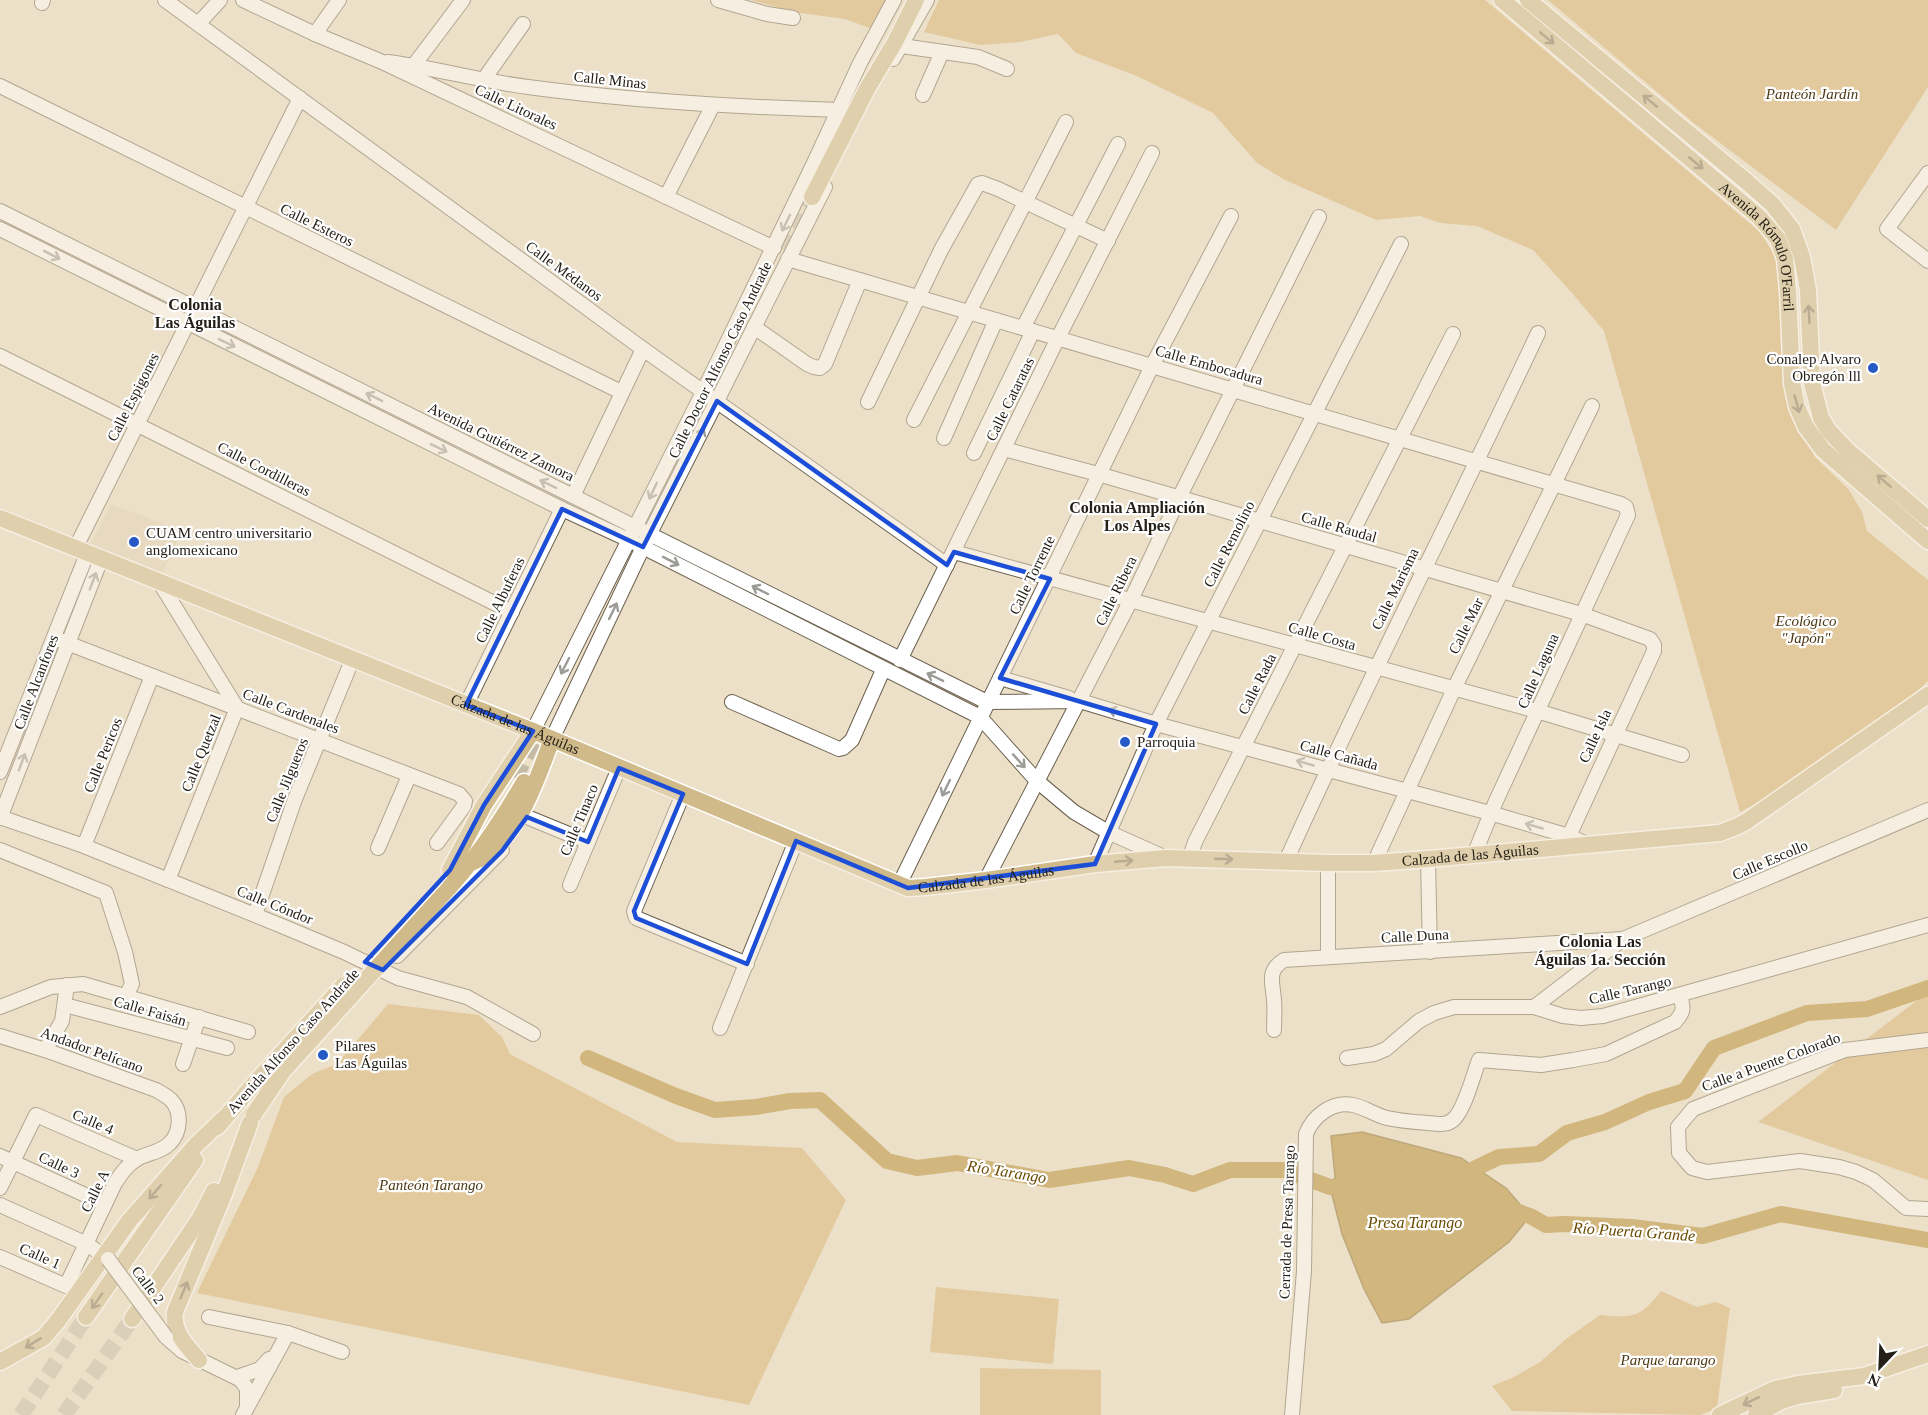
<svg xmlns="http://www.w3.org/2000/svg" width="1928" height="1415" viewBox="0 0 1928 1415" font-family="'Times New Roman',serif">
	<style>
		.built { fill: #e3d3b7 }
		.green { fill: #d5b06a }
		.water { fill: #af8322; stroke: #85651f; stroke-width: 1.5 }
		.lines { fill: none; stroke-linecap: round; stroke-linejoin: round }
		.river { stroke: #af8322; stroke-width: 16 }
		.major-tunnel { stroke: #c4baa6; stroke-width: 16; stroke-dasharray: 16 8; stroke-linecap: butt }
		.minor-casing { stroke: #6b604d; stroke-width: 16 }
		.major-casing { stroke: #fff; stroke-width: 19 }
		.minor { stroke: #fff; stroke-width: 14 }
		.major { stroke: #d1ba89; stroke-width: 16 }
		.minor-bridge-casing { stroke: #6b604d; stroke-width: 16; stroke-linecap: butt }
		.major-bridge-casing { stroke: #fff; stroke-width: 19; stroke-linecap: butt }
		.minor-bridge { stroke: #fff; stroke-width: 14 }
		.major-bridge { stroke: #d1ba89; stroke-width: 16 }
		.oneway { stroke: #7a6d50 }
		.oneway2 { stroke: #9c9b97 }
		.marked { fill: none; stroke: #1d4ed8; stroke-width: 4.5; stroke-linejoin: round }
		.poi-dot { fill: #2559c6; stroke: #fff; stroke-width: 2 }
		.labels { text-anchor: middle; stroke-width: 4.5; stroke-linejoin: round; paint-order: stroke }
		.street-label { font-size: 15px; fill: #242018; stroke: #fff }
		.park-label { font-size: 15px; font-style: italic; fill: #4c3913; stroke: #fff }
		.poi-label { font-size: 15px; fill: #242018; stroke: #fff; text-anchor: start }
		.neighbourhood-label { font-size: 16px; font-weight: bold; fill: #242018; stroke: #fff }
		.water-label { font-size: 16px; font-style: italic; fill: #6a4c00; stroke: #fff }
	</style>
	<rect width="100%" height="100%" fill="#ece0c9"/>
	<!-- built -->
	<polygon class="built" points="111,504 182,531 159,580 86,553"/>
	<!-- green -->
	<g class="green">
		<polygon points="751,0 887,0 875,30 845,19 794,12"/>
		<polygon points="939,0 1485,0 1760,232 1775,256 1780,277 1786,394 1792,413 1815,457 1849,490 1862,512 1867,531 1928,580 1928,681 1914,694 1774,795 1740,812 1604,331 1572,293 1533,250 1477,226 1440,223 1420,216 1376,220 1285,180 1257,163 1213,113 1139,77 1076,53 1058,34 1020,42 980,45 924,32"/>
		<polygon points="1548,0 1928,0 1928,87 1836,230 1695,124"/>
		<polygon points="1928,992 1928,1180 1758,1122"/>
		<polygon points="388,1004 479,1015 502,1037 510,1054 677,1142 802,1148 846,1200 749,1405 197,1293 258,1167 284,1097 312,1074 337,1064"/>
		<polygon points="936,1287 1059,1299 1053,1364 930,1352"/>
		<path d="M1661,1291L1697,1307L1716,1302L1730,1308L1717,1408L1700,1415L1512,1411L1492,1386L1514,1377L1540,1362L1566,1339L1600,1315C1633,1318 1640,1318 1661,1291Z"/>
		<polygon points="980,1368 1101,1370 1101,1415 980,1415"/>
	</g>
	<!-- water -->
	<polygon class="water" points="1362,1132 1461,1158 1506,1188 1530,1216 1509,1242 1409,1319 1382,1323 1364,1289 1342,1234 1330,1187 1335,1177 1331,1136"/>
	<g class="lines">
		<!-- river -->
		<g class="river">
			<polyline points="588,1058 676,1096 715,1110 756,1107 790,1101 820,1100 887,1161 917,1168 957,1163 1049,1180 1129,1168 1165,1175 1193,1184 1230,1170 1284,1170 1330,1187 1350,1186"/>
			<polyline points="1459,1180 1476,1168 1499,1157 1539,1154 1567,1133 1605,1122 1649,1102 1685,1091 1714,1048 1807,1013 1867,1009 1928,988"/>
			<polyline points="1510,1209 1530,1216 1546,1225 1565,1224 1632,1227 1703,1236 1781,1214 1928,1240"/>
		</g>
		<!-- major-tunnel -->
		<g class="major-tunnel">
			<polyline points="780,248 806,195"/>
			<polyline points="515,778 533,741"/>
			<polyline points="21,1415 86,1317"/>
			<polyline points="64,1415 132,1319"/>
		</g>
		<defs>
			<g id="minor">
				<polyline points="165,0 643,349 947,565"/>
				<polyline points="243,0 315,34 380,61 774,248"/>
				<polyline points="718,0 767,14 793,18"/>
				<polyline points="42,3 43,0"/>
				<polyline points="198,24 220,0"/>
				<polyline points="315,34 339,0"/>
				<polyline points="902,46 978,57 1007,69"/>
				<polyline points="893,59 927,0"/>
				<path d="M388,62C435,68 481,81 528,87C631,101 735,107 839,110"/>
				<polyline points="414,65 463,0"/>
				<polyline points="484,79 523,24"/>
				<polyline points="0,86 621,392"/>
				<polyline points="923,95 942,52"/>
				<polyline points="1928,173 1887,229 1928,261"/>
				<polyline points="666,197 713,105"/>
				<polyline points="0,211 987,702 1080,701 1156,724 1490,813 1569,836 1589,845"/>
				<polyline points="0,229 562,509 629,540 980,717 1037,781 1074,812 1108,832 1166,858"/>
				<polyline points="788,259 1621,504 1626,507 1628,515 1496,801 1474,855"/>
				<polyline points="754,327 807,364 814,367 820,368 825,364 860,280"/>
				<polyline points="1023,328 1118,144"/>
				<polyline points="0,356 512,612"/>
				<polyline points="868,402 941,250 978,184 982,183 998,189 1108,241"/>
				<polyline points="914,420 1066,122"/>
				<polyline points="944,438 996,320"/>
				<polyline points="1004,449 1098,474 1581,614 1650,639 1654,645 1654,651 1569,836"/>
				<polyline points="974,453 1033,331"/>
				<polyline points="573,496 643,349"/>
				<polyline points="75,549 300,98"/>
				<polyline points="954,552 1537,711 1682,755"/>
				<polyline points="160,583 237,708 168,880"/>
				<polyline points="54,638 459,794 465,801 464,806 437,843"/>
				<polyline points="900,660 1058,338 1152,153"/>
				<polyline points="1000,678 1069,698"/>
				<polyline points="732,702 839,749 843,748 852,740 883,670"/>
				<polyline points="466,705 562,509"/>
				<polyline points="533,731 703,392 814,163 860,63 894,0"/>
				<polyline points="552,739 643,547 825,187"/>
				<polyline points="0,772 87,554"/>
				<polyline points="683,794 634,911 636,918 747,964"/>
				<polyline points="0,817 84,846 282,926 344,952 398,978 467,997 533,1034"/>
				<polyline points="527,817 588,842"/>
				<polyline points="0,818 101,559"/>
				<polyline points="84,846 152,676"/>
				<polyline points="378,848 409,776"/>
				<polyline points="0,850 106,893 125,952 132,984 126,996"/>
				<polyline points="1190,857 1195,842 1453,334"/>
				<polyline points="1428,859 1430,952"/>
				<path d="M1286,861C1366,683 1455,510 1538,333"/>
				<polyline points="1374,863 1454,689 1592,406"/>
				<polyline points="1095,864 1156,724 1401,244"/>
				<polyline points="986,880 1131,600 1179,498 1319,217"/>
				<polyline points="570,885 619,768"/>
				<polyline points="899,885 1152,366 1231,216"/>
				<polyline points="255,915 295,799 353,658"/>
				<polyline points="397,956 502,850"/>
				<polyline points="1328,957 1328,863"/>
				<polyline points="65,1005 227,1048"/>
				<polyline points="0,1007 51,987 83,984 248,1032"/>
				<polyline points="1534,1007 1623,939 1928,810"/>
				<polyline points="720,1028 796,841"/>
				<path d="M1274,1030C1274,1020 1275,1010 1274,1000C1273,983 1266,971 1284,960L1623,939"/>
				<path d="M0,1036L45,1050L156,1090C161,1093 167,1096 171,1100C182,1111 181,1132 170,1143C162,1152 147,1153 137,1159C127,1165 121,1174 115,1183L66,1286L0,1257"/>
				<polyline points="1928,1040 1845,1050 1693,1109 1678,1127 1679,1153 1692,1168 1707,1172 1800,1161 1839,1167 1856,1172 1873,1180 1906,1208 1928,1209"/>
				<polyline points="45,1050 62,1021 67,985"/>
				<polyline points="1347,1058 1374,1054 1386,1049 1419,1021 1434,1013 1454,1007 1534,1007 1563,1016 1581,1018 1603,1016 1928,925"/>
				<polyline points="183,1064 199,1017"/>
				<polyline points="0,1156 105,1204"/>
				<polyline points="0,1188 36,1115 137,1159"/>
				<polyline points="0,1205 87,1244 108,1259"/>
				<polyline points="209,1317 288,1333 342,1352"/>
				<polyline points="166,1337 182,1351 241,1380 247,1389 247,1405"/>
				<polyline points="237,1377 260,1369 269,1359"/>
				<polyline points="243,1415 288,1333"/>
				<path d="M1292,1415L1304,1271L1306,1134C1313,1116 1332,1101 1353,1105C1364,1107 1375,1115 1387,1118C1400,1121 1414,1122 1428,1123C1437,1124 1447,1126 1454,1119C1465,1108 1473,1076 1479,1060L1541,1065L1573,1060L1606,1054L1675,1022C1684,1012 1684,1008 1680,996"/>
			</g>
			<g id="major">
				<path id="s1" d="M1502,0L1759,217L1778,239L1785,259L1788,291L1792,383L1797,407L1806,427L1823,450L1928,541"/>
				<polyline points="1528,0 1746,181 1772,204 1792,229 1802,257 1808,290 1812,383 1821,418 1829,431 1847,450 1928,519"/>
				<polyline points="812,197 867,89 895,42 916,0"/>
				<path id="s2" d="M0,518L533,731L908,888L925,887L986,880L1095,864L1166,858L1328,863H1374L1428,859L1720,833L1738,826L1747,821L1928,695"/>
				<path d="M471,863C515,847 537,780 552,739"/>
				<polyline points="450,870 484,805 533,731"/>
				<path d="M449,888C479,855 502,820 524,782"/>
				<polyline points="217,1127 254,1084"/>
				<polyline points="86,1317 195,1160"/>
				<polyline points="132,1319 200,1218 214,1191"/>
				<path d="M199,1360C187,1346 172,1332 175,1312L224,1194L250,1123"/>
				<polyline points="0,1362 43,1338 57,1322 129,1221 196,1145 223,1119"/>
				<polyline points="1720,1415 1775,1389 1798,1384 1864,1376 1928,1354"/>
				<polyline points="1756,1415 1781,1401 1797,1396 1834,1390"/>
			</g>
		</defs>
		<!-- minor casing -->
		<use href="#minor" class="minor-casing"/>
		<!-- major casing -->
		<use href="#major" class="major-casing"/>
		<!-- minor -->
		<use href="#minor" class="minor"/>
		<!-- major -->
		<use href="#major" class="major"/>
		<defs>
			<polyline id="minor-bridge" points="108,1259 166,1337"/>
			<g id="major-bridge">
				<polyline points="254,1084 343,986"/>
				<polyline points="254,1114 283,1071 449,888"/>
			</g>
		</defs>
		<!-- minor-bridge casing -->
		<use href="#minor-bridge" class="minor-bridge-casing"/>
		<!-- major-bridge casing -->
		<use href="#major-bridge" class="major-bridge-casing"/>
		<!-- minor-bridge -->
		<use href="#minor-bridge" class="minor-bridge"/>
		<!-- major-bridge -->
		<use href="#major-bridge" class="major-bridge"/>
	</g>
	<!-- one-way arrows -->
	<defs><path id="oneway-shaft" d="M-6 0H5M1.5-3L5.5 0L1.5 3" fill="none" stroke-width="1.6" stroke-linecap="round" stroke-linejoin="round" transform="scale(1.5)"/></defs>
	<g class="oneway">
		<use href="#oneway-shaft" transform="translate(1547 38) rotate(40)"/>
		<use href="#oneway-shaft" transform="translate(1650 101) rotate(-140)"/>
		<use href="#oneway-shaft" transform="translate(1696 163) rotate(40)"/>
		<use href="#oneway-shaft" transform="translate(1809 314) rotate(-93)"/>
		<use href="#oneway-shaft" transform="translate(1797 404) rotate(74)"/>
		<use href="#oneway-shaft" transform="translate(1884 481) rotate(-139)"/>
		<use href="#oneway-shaft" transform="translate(1224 859) rotate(2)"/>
		<use href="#oneway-shaft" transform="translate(1124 861) rotate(-5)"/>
		<use href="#oneway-shaft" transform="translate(155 1192) rotate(131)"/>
		<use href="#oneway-shaft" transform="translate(184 1290) rotate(-67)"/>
		<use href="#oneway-shaft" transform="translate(97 1301) rotate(125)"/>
		<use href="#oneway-shaft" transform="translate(33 1343) rotate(149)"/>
		<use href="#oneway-shaft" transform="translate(1751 1401) rotate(155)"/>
	</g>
	<g class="oneway2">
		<use href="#oneway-shaft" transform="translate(786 223) rotate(116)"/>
		<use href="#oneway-shaft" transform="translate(52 255) rotate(27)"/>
		<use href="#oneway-shaft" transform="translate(227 343) rotate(26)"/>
		<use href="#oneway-shaft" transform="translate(374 397) rotate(-154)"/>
		<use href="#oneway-shaft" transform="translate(700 436) rotate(-64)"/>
		<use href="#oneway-shaft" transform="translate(439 448) rotate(26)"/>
		<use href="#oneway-shaft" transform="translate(548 484) rotate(-154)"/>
		<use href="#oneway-shaft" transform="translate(653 491) rotate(115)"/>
		<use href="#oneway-shaft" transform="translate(671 561) rotate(27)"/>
		<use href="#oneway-shaft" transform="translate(93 581) rotate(-69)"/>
		<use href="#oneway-shaft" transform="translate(760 590) rotate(-153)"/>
		<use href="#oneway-shaft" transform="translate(613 611) rotate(-64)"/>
		<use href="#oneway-shaft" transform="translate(565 666) rotate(117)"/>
		<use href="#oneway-shaft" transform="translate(935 677) rotate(-154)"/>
		<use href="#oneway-shaft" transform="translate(1117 712) rotate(-163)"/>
		<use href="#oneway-shaft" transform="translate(1019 761) rotate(48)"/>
		<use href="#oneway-shaft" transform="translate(22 762) rotate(-69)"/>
		<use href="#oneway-shaft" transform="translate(1305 763) rotate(-164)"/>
		<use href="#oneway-shaft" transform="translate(946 788) rotate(116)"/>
		<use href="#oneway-shaft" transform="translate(1534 826) rotate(-164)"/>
	</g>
	<!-- marked area -->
	<path d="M0 0H1928V1415H0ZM717,401L947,565L954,552L1050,579L1000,678L1156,724L1095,864L908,888L796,841L747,964L636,918L634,911L683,794L619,768L588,842L527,817L502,851L383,970L365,962L450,870L484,805L533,731L466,705L562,509L643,547Z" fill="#ece0c9" fill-opacity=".55" fill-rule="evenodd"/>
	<path class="marked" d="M717,401L947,565L954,552L1050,579L1000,678L1156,724L1095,864L908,888L796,841L747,964L636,918L634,911L683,794L619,768L588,842L527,817L502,851L383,970L365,962L450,870L484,805L533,731L466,705L562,509L643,547Z"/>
	<!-- markers -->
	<g class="poi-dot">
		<circle cx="1873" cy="368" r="6"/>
		<circle cx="134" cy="542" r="6"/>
		<circle cx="1125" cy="742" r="6"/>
		<circle cx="323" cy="1055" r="6"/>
	</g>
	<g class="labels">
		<!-- street labels -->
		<g class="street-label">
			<text transform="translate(610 80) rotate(6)" y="5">Calle Minas</text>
			<text transform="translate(516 107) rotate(25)" y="5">Calle Litorales</text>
			<text transform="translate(317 225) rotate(26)" y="5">Calle Esteros</text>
			<text dy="5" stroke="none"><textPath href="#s1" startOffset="363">Avenida Rómulo O'Farril</textPath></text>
			<text transform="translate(564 271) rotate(36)" y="5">Calle Médanos</text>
			<text transform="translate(720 360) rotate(-64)" y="5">Calle Doctor Alfonso Caso Andrade</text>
			<text transform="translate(1209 365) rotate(16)" y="5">Calle Embocadura</text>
			<text transform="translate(133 397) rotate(-63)" y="5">Calle Espigones</text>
			<text transform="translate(1010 399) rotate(-64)" y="5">Calle Cataratas</text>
			<text transform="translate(501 442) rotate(26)" y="5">Avenida Gutiérrez Zamora</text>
			<text transform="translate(264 469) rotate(27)" y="5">Calle Cordilleras</text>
			<text transform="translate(1339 527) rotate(16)" y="5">Calle Raudal</text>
			<text transform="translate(1229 544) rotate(-63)" y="5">Calle Remolino</text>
			<text transform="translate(1032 575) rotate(-64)" y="5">Calle Torrente</text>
			<text transform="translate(1395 589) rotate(-64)" y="5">Calle Marisma</text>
			<text transform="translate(1116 591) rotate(-64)" y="5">Calle Ribera</text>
			<text transform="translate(500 600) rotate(-64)" y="5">Calle Albuferas</text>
			<text transform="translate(1466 626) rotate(-64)" y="5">Calle Mar</text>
			<text transform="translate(1322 636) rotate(16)" y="5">Calle Costa</text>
			<text transform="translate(1538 671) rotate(-66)" y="5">Calle Laguna</text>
			<text transform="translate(36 682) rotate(-69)" y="5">Calle Alcanfores</text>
			<text transform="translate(1257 684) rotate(-63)" y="5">Calle Rada</text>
			<text transform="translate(291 711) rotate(21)" y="5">Calle Cardenales</text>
			<text dy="5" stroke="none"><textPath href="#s2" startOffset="555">Calzada de las Águilas</textPath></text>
			<text transform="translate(1595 736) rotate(-65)" y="5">Calle Isla</text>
			<text transform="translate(201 753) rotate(-68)" y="5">Calle Quetzal</text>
			<text transform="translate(103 755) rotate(-68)" y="5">Calle Pericos</text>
			<text transform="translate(1339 755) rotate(15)" y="5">Calle Cañada</text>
			<text transform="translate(287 780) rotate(-68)" y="5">Calle Jilgueros</text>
			<text transform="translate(579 820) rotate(-67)" y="5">Calle Tinaco</text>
			<text dy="5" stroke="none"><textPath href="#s2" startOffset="1545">Calzada de las Águilas</textPath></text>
			<text transform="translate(1770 860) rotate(-23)" y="5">Calle Escollo</text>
			<text dy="5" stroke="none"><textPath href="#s2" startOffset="1059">Calzada de las Águilas</textPath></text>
			<text transform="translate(275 905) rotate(22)" y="5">Calle Cóndor</text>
			<text transform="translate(1415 936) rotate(-3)" y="5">Calle Duna</text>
			<text transform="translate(1630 990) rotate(-13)" y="5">Calle Tarango</text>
			<text transform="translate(150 1011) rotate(16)" y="5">Calle Faisán</text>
			<text transform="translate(293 1041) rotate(-48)" y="5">Avenida Alfonso Caso Andrade</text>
			<text transform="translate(92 1050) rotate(20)" y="5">Andador Pelícano</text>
			<text transform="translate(1771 1062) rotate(-20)" y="5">Calle a Puente Colorado</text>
			<text transform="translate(93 1122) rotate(23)" y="5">Calle 4</text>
			<text transform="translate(59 1165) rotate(25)" y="5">Calle 3</text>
			<text transform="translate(95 1191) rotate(-63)" y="5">Calle A</text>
			<text transform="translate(1287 1222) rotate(-88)" y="5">Cerrada de Presa Tarango</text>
			<text transform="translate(40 1256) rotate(24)" y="5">Calle 1</text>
			<text transform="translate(148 1285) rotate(53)" y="5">Calle 2</text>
		</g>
		<!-- park labels -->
		<g class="park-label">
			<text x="1812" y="99">Panteón Jardín</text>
			<text x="1806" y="626">Ecológico<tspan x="1806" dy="17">"Japón"</tspan></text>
			<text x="431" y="1190">Panteón Tarango</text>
			<text x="1668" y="1365">Parque tarango</text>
		</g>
		<!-- poi labels -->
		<g class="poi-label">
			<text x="1861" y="364" text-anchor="end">Conalep Alvaro<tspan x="1861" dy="17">Obregón lll</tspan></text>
			<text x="146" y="538">CUAM centro universitario<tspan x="146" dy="17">anglomexicano</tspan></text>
			<text x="1137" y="747">Parroquia</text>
			<text x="335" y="1051">Pilares<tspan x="335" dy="17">Las Águilas</tspan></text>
		</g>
		<!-- neighbourhood labels -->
		<g class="neighbourhood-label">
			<text x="195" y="310">Colonia<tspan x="195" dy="18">Las Águilas</tspan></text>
			<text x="1137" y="513">Colonia Ampliación<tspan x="1137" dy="18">Los Alpes</tspan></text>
			<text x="1600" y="947">Colonia Las<tspan x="1600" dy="18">Águilas 1a. Sección</tspan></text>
		</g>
		<!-- water labels -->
		<g class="water-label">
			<text transform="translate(1007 1171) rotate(9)" y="6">Río Tarango</text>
			<text x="1415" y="1228">Presa Tarango</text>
			<text transform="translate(1634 1231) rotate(4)" y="6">Río Puerta Grande</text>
		</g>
	</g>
	<!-- north arrow -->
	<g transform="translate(1880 1367) rotate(203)" stroke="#ffffff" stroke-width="4.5" paint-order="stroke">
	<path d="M0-4.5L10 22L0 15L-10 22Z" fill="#242018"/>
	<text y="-9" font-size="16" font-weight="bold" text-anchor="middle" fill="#242018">N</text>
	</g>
</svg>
